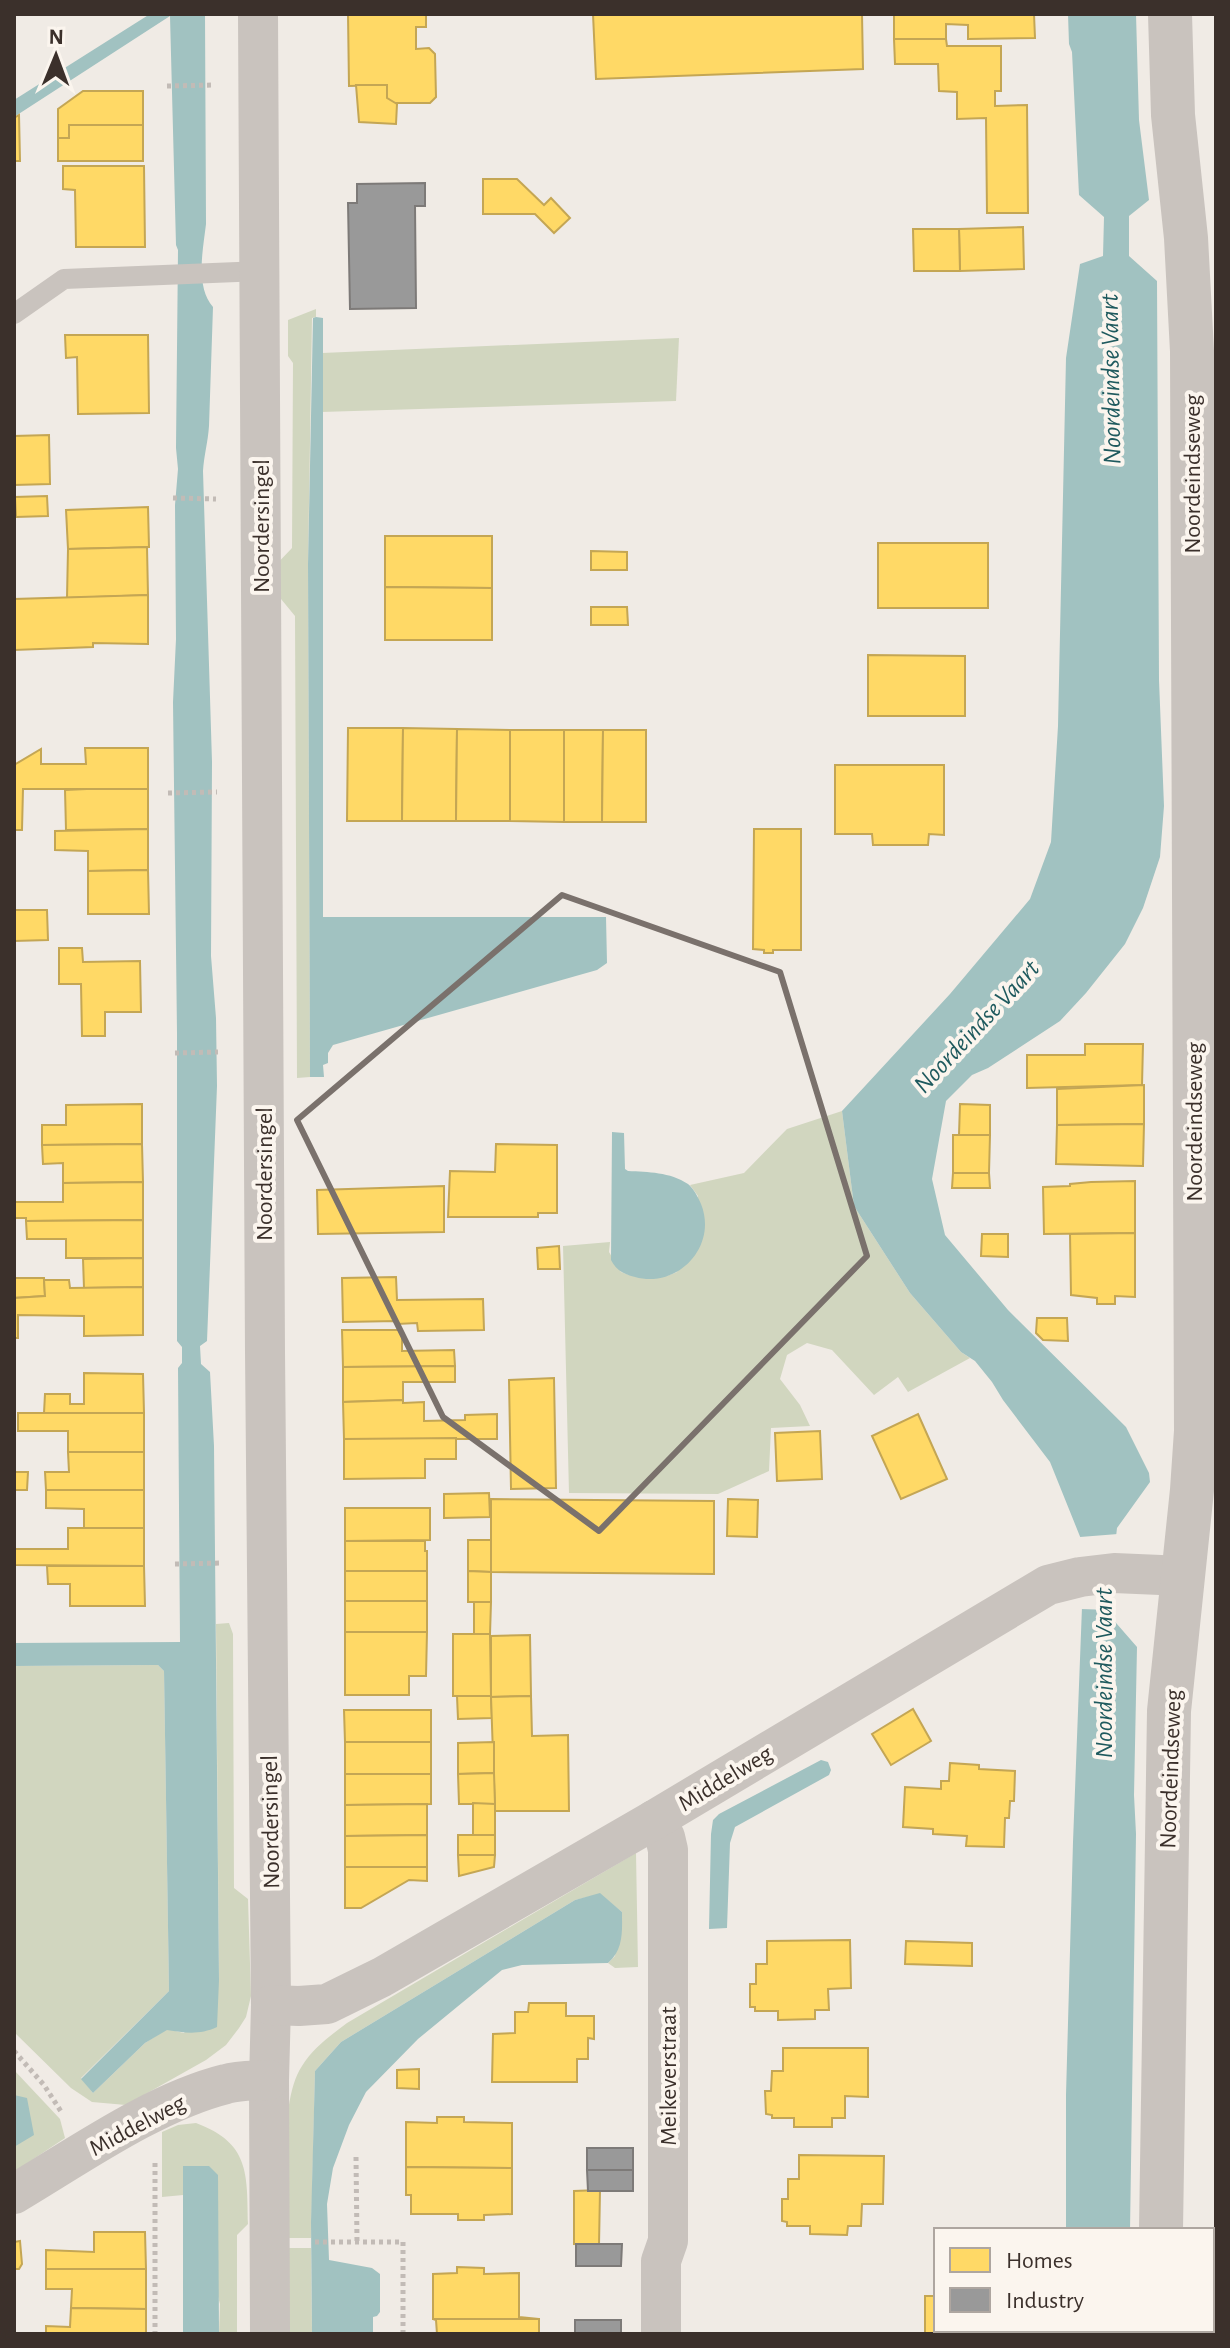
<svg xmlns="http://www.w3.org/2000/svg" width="1230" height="2348" viewBox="0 0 1230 2348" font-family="'Alegreya Sans',sans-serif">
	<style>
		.green { fill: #d1d6bf }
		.water { fill: #a1c2c1 }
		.pier { fill: #f0ebe5 }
		.homes { fill: #ffd966; stroke: #c4a654; stroke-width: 2 }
		.industry { fill: #999; stroke: #7d7a78; stroke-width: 2 }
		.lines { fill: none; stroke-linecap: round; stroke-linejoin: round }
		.path { stroke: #c2bbb6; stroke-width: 5; stroke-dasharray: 4 4; stroke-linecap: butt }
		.service { stroke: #c9c3be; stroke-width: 20 }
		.minor { stroke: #c9c3be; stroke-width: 40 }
		.tertiary { stroke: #c9c3be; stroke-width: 44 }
		.marked { fill: none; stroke: #7a716c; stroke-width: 6; stroke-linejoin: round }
		.labels { text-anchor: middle; stroke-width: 8; stroke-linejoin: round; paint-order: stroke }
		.street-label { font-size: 24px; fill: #3b302b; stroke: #fbf5ee }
		.water-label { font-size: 26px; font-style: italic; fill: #1f5a5e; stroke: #fbf5ee }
	</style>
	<rect width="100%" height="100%" fill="#f0ebe5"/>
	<!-- green -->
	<g class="green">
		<polygon points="316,309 316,317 312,318 308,564 310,1077 297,1078 295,616 272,588 272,569 292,548 293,363 288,356 288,320"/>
		<polygon points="679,338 676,401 321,412 322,353"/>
		<path d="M842,1111L854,1206L910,1293L961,1352L970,1358L908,1392L898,1377L874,1395L832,1350L807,1343L787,1355L780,1379L800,1405L810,1426L771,1428L769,1471L718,1494L569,1493L563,1246L610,1242L609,1252L621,1272C641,1280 658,1281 677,1272L698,1196L690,1185L744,1173L787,1129Z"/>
		<polygon points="229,1623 233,1634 234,1888 248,1899 251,1996 246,2017 239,2028 226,2045 206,2060 126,2105 92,2102 71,2088 14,2032 14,1666 158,1665 164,1671 169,1991 81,2078 93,2093 145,2043 167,2029 184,2033 219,1980 216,1624"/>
		<path d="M636,1853L638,1967L615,1968L608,1963L615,1956L622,1912L600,1894L575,1900L341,2042L315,2071L311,2238H287C287,2194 278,2102 302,2066C313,2048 330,2036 347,2023Z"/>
		<polygon points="14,2070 60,2119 65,2138 14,2172"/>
		<path d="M196,2123C250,2143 247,2174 248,2224L237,2235V2334H219L220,2304L183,2166V2195L162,2197V2132L178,2125Z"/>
		<polygon points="287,2248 311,2248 312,2334 287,2334"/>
	</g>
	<!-- water -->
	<g class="water">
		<path d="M150,14H205L206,224C203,250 195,286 213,307L209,426C208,442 204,455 203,471L212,762L211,956L216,1018L217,1086L207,1341L200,1346L201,1364L210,1372L214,1446L219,1980L217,2027C200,2035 185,2033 167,2030L145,2043L93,2093L81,2079L169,1991L164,1671L158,1665L14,1666V1643L180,1642L178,1368L182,1363V1347L177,1341V1033L173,702L176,639L175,505L178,469L176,448L178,250L176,245L170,16L14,117V100Z"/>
		<polygon points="1068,14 1136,14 1139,120 1149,200 1129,216 1129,256 1157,281 1159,680 1164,806 1160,857 1143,908 1125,944 1086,993 1060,1021 988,1068 972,1075 946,1101 932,1179 945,1235 1008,1310 1126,1427 1149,1473 1150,1482 1117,1528 1108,1608 1110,1616 1137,1647 1134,1795 1136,1834 1130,2230 1066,2230 1066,2095 1073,1842 1082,1607 1081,1539 1050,1462 1003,1400 992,1382 975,1361 961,1352 910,1293 854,1206 842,1111 950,994 1030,899 1051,842 1058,726 1066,358 1080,264 1103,256 1104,217 1079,195 1072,52 1069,44"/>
		<polygon points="316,317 323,318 323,917 606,917 607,963 597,970 333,1045 328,1053 328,1063 323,1065 324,1077 310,1077 308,564 313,318"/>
		<path d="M612,1132L624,1133L625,1169L628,1171C648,1172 670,1172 688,1184C694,1189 698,1197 701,1204C718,1246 678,1289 635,1277C623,1274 616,1270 611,1260Z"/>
		<polygon points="821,1760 828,1762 831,1770 829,1775 735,1827 730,1843 727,1928 709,1929 711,1834 713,1820 719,1814"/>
		<path d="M600,1893L622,1912C622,1931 624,1949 608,1963L522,1965L502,1970L418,2039L366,2092L349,2125L333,2168L327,2204L329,2260L372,2268L380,2274V2312L377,2316L373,2317V2334H312L311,2222L315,2071L341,2042L575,1900Z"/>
		<polygon points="14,2095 27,2098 34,2135 14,2147"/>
		<polygon points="183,2166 209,2166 218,2175 219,2334 183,2334"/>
	</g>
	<!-- pier -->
	<polygon class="pier" points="1118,1534 1110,1610 1081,1609 1080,1537"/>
	<!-- homes -->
	<g class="homes">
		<polygon points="348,14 426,14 426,27 416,27 416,49 429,48 435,54 436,97 430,103 393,103 387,98 387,85 349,86"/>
		<polygon points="593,14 862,14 863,69 596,79"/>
		<polygon points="894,14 1034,14 1035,38 968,39 968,25 946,24 946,39 894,39"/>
		<polygon points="894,39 946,39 947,46 1001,46 1001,91 995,91 995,106 1027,105 1028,213 987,213 986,118 957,119 957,92 939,91 938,64 895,64"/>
		<polygon points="356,85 387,85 387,98 397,104 396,124 359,122"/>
		<polygon points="83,91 143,91 143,125 69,125 69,138 58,138 58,109"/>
		<polygon points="19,115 20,161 14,161 14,118"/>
		<polygon points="69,125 143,125 143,161 58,161 58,138 69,138"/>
		<polygon points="63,166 144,166 145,247 76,247 75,190 63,189"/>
		<polygon points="483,179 517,179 544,205 551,198 570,218 554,233 535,214 483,214"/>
		<polygon points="1023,227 1024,269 960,271 959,229"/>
		<polygon points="913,229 959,229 960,271 914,271"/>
		<polygon points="65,335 148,335 149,413 78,414 77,357 66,358"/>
		<polygon points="49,435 50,484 14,485 14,436"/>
		<polygon points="47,496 48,516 16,517 15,497"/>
		<polygon points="148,507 149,547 68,549 66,510"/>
		<polygon points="385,536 492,536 492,588 385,587"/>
		<rect x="878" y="543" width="110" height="65"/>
		<polygon points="147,547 148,595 67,598 68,549"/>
		<polygon points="591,551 627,552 627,570 591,570"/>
		<polygon points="385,587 492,588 492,640 385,640"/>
		<polygon points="148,595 148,644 93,643 93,647 14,650 14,599"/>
		<polygon points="591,607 627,607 628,625 591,625"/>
		<polygon points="868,655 965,656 965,716 868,716"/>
		<polygon points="348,728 403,728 402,821 347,821"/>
		<polygon points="403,728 457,729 456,821 402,821"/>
		<polygon points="457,729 510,730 510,821 456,821"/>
		<polygon points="510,730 564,730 564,822 510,821"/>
		<polygon points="564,730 603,730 602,822 564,822"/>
		<polygon points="603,730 646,730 646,822 602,822"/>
		<polygon points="85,748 148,748 148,789 23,789 22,830 14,830 14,765 41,749 41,764 86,764"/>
		<polygon points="835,765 944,765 944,835 929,834 928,845 873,845 872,834 835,834"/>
		<polygon points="87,789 148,789 148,829 66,830 65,790"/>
		<polygon points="148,829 148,870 88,871 88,851 55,850 55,831"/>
		<polygon points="754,829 801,829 801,950 773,950 773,953 764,953 764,950 753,949"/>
		<polygon points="148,870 149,914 88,914 88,871"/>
		<polygon points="14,910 47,910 48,940 14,941"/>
		<polygon points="59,948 82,948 83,962 140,961 141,1012 105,1012 105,1036 82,1036 81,984 59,984"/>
		<polygon points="1085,1044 1143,1044 1142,1085 1027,1088 1027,1055 1085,1055"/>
		<polygon points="1144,1085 1144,1124 1057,1125 1057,1089"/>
		<polygon points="142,1104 142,1144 42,1145 42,1125 66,1125 66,1105"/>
		<polygon points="960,1104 990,1105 990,1135 959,1135"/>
		<polygon points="1144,1124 1143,1166 1056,1164 1057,1125"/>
		<polygon points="953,1135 990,1135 989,1173 953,1173"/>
		<polygon points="142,1144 143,1182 63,1183 63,1163 43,1164 42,1145"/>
		<polygon points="496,1144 557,1145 557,1213 538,1213 538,1217 448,1217 450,1171 495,1172"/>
		<polygon points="953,1173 989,1173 990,1188 952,1188"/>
		<polygon points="1135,1181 1135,1233 1044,1234 1043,1187 1070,1186 1070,1184 1091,1182"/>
		<polygon points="143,1182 143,1220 26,1221 26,1218 14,1218 14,1202 63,1202 63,1183"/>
		<polygon points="444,1186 444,1232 318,1234 317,1190"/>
		<polygon points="143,1220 143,1258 66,1258 66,1239 27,1239 26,1221"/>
		<polygon points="1135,1233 1135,1297 1115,1296 1115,1304 1097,1304 1097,1298 1071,1295 1070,1234"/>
		<polygon points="982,1234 1008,1234 1008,1257 981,1256"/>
		<polygon points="559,1246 560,1269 538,1269 537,1248"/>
		<polygon points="143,1258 143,1287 84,1288 83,1259"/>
		<polygon points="396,1277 397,1300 483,1299 484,1330 418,1331 417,1323 397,1324 397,1321 343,1322 342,1278"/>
		<polygon points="14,1278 44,1278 45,1296 14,1298"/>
		<polygon points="44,1280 69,1280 70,1288 143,1287 143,1335 84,1336 84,1316 18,1315 18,1338 14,1338 14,1298 45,1296"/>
		<polygon points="1037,1318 1067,1318 1068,1341 1043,1340 1036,1333"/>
		<polygon points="342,1330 402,1330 402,1351 454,1350 455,1366 343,1367"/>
		<polygon points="455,1366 455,1382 403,1382 403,1400 343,1402 343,1367"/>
		<polygon points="84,1373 143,1374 144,1413 44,1413 45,1394 70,1394 70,1404 84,1404"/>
		<polygon points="554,1378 556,1488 511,1489 509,1380"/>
		<polygon points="403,1400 403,1403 424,1402 424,1421 465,1420 465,1415 497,1414 497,1439 344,1439 343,1402"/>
		<polygon points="18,1413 144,1413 144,1452 68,1452 68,1431 18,1431"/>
		<polygon points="918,1414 947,1479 901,1499 872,1436"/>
		<polygon points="820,1431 822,1479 777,1481 775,1433"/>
		<polygon points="456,1438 456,1459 425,1459 425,1478 344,1479 344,1439"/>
		<polygon points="68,1452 144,1452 144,1490 46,1490 45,1472 69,1472"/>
		<polygon points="14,1472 28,1472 27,1490 14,1490"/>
		<polygon points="46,1490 144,1490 144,1528 84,1528 84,1509 46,1508"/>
		<polygon points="489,1493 490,1517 444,1518 444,1494"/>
		<polygon points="491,1499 714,1501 714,1574 491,1572"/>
		<polygon points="728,1499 758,1500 757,1537 727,1536"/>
		<polygon points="345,1508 430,1508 430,1540 345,1541"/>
		<polygon points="68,1528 144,1528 144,1566 14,1565 14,1549 68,1549"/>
		<polygon points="468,1540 491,1540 491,1572 468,1571"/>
		<polygon points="345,1541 425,1541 425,1551 427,1551 427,1571 345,1571"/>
		<polygon points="47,1566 144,1566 145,1606 70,1606 70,1584 48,1584"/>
		<rect x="345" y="1571" width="82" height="30"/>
		<polygon points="468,1571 491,1572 491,1602 468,1602"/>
		<rect x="345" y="1601" width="82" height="31"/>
		<polygon points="474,1602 491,1602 490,1634 474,1635"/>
		<polygon points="345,1632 427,1632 426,1676 409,1676 409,1695 345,1695"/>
		<polygon points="453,1634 490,1634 491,1696 453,1696"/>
		<polygon points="530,1635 531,1696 491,1697 491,1636"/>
		<polygon points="457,1696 491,1696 492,1718 458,1719"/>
		<polygon points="531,1696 532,1736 568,1735 569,1811 495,1811 491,1697"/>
		<polygon points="913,1709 931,1741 891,1765 872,1734"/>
		<polygon points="344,1710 431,1710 431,1742 345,1742"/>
		<rect x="345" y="1742" width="86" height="32"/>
		<polygon points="494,1742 494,1773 458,1774 458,1743"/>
		<polygon points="950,1763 979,1765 979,1769 1015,1771 1014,1801 1010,1801 1009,1818 1005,1818 1004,1847 966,1846 967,1836 933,1834 933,1829 903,1827 905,1787 941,1789 941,1781 949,1781"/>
		<polygon points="494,1773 495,1804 459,1804 458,1774"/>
		<polygon points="345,1774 431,1774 431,1804 345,1805"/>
		<polygon points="473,1803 495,1804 495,1835 473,1835"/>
		<polygon points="427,1804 427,1835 345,1836 345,1805"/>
		<polygon points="427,1835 427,1867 345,1867 345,1836"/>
		<rect x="458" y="1835" width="37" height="20"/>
		<polygon points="458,1855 495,1855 494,1867 459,1876"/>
		<polygon points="345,1867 427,1867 427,1881 409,1880 361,1908 345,1908"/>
		<polygon points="850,1940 851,1988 828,1989 829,2010 815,2010 815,2019 778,2020 778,2011 755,2011 755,2007 750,2007 750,1984 756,1984 756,1964 767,1964 767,1941"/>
		<polygon points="906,1941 972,1943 972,1966 905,1964"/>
		<polygon points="529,2003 566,2003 566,2016 594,2016 594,2039 588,2038 588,2059 577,2059 577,2082 492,2082 493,2034 515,2033 515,2012 528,2012"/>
		<polygon points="783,2048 868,2048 868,2097 845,2096 845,2118 832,2118 832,2127 794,2127 794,2118 772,2118 772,2115 766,2114 765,2091 771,2091 772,2071 783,2071"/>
		<polygon points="419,2069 419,2089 397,2088 397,2070"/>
		<polygon points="437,2117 464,2117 464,2122 512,2123 512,2168 406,2167 406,2122 437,2123"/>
		<polygon points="799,2155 884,2156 883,2204 862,2204 861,2226 848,2226 847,2235 810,2234 810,2226 787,2226 787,2222 782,2221 782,2199 788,2199 788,2179 799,2179"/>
		<polygon points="406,2167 512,2168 512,2214 484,2215 484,2220 458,2220 458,2214 411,2214 411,2195 406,2195"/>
		<polygon points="600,2190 599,2245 574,2244 574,2191"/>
		<polygon points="94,2232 145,2232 146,2269 46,2269 46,2250 94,2252"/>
		<polygon points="20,2241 22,2264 19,2269 14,2269 14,2242"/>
		<polygon points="457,2267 484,2268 484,2274 519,2273 519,2317 539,2319 433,2319 433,2274 457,2273"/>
		<polygon points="46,2269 146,2269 146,2309 71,2308 72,2289 46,2289"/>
		<polygon points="925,2296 936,2296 936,2330 978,2330 978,2334 925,2334"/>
		<polygon points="71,2308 146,2309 146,2334 46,2334 46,2326 70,2327"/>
		<polygon points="433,2319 539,2319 539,2334 437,2334 436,2320"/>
	</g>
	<!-- industry -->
	<g class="industry">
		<polygon points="425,183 425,206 415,206 416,308 350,309 348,203 357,203 357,184"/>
		<rect x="587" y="2148" width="46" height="22"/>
		<polygon points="587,2170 633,2170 633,2191 588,2191"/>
		<polygon points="576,2244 622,2244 621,2266 576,2266"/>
		<rect x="575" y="2320" width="46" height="14"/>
	</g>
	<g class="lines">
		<!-- path -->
		<g class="path">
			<polyline points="167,86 213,85"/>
			<polyline points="173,498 216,499"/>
			<polyline points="168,793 217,792"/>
			<polyline points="175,1053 218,1052"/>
			<polyline points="175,1564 223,1563"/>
			<polyline points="14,2051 44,2085 62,2113"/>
			<polyline points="356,2157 357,2242"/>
			<polyline points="155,2163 155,2334"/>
			<polyline points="315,2242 403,2242 403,2334"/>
		</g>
		<!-- service -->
		<polyline class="service" points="14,314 64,279 260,271"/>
		<!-- minor -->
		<g class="minor">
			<polyline points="258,14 265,1352 271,2005 269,2080 270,2334"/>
			<polyline points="654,1820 665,1837 668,1850 668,2241 661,2261 661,2334"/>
			<polyline points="271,2005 299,2006 327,2004 382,1977 654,1820 1048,1585 1080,1577 1114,1573 1184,1576"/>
			<path d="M14,2194C78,2156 154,2102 226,2084C239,2080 255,2081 269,2080"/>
		</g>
		<!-- tertiary -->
		<g class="tertiary">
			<polyline points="1161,2230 1169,1711 1192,1490 1196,1431 1192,351 1186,238 1173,115 1170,14"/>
			<polyline points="1159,2334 1159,2330"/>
		</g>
	</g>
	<!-- marked area -->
	<path class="marked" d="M562,895L780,972L867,1256L599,1531L443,1417L297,1120Z"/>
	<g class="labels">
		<!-- street labels -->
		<g class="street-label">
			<text transform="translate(1192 474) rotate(-90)" y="8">Noordeindseweg</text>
			<text transform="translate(261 526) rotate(-90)" y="8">Noordersingel</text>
			<text transform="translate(1194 1122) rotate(-90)" y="8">Noordeindseweg</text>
			<text transform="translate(264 1174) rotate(-90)" y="8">Noordersingel</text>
			<text transform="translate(1170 1769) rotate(-88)" y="8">Noordeindseweg</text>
			<text transform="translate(725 1778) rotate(-31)" y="8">Middelweg</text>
			<text transform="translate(270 1822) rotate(-91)" y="8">Noordersingel</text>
			<text transform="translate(668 2076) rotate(-90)" y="8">Meikeverstraat</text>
			<text transform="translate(137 2125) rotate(-28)" y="8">Middelweg</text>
		</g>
		<!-- water labels -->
		<g class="water-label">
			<text transform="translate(1110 379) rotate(-91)" y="9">Noordeindse Vaart</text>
			<text transform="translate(976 1026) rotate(-47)" y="9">Noordeindse Vaart</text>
			<text transform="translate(1103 1673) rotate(-90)" y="9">Noordeindse Vaart</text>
		</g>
	</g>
	<!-- border -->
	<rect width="1230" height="2348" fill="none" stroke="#3b302b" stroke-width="32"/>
	<!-- legend -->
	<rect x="934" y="2228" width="280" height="104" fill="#fbf5ee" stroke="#aea6a0" stroke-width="2"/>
	<rect x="950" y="2248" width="40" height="24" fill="#ffd966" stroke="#aea6a0" stroke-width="2"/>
	<text x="1006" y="2268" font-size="24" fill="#3b302b">Homes</text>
	<rect x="950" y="2288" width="40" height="24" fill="#999999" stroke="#aea6a0" stroke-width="2"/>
	<text x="1006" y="2308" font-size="24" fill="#3b302b">Industry</text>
	<!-- north arrow -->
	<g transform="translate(56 56) rotate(1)" stroke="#fbf5ee" stroke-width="6" paint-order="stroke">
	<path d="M0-6L14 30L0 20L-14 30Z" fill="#3b302b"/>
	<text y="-12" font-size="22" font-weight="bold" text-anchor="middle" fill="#3b302b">N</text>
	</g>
</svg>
